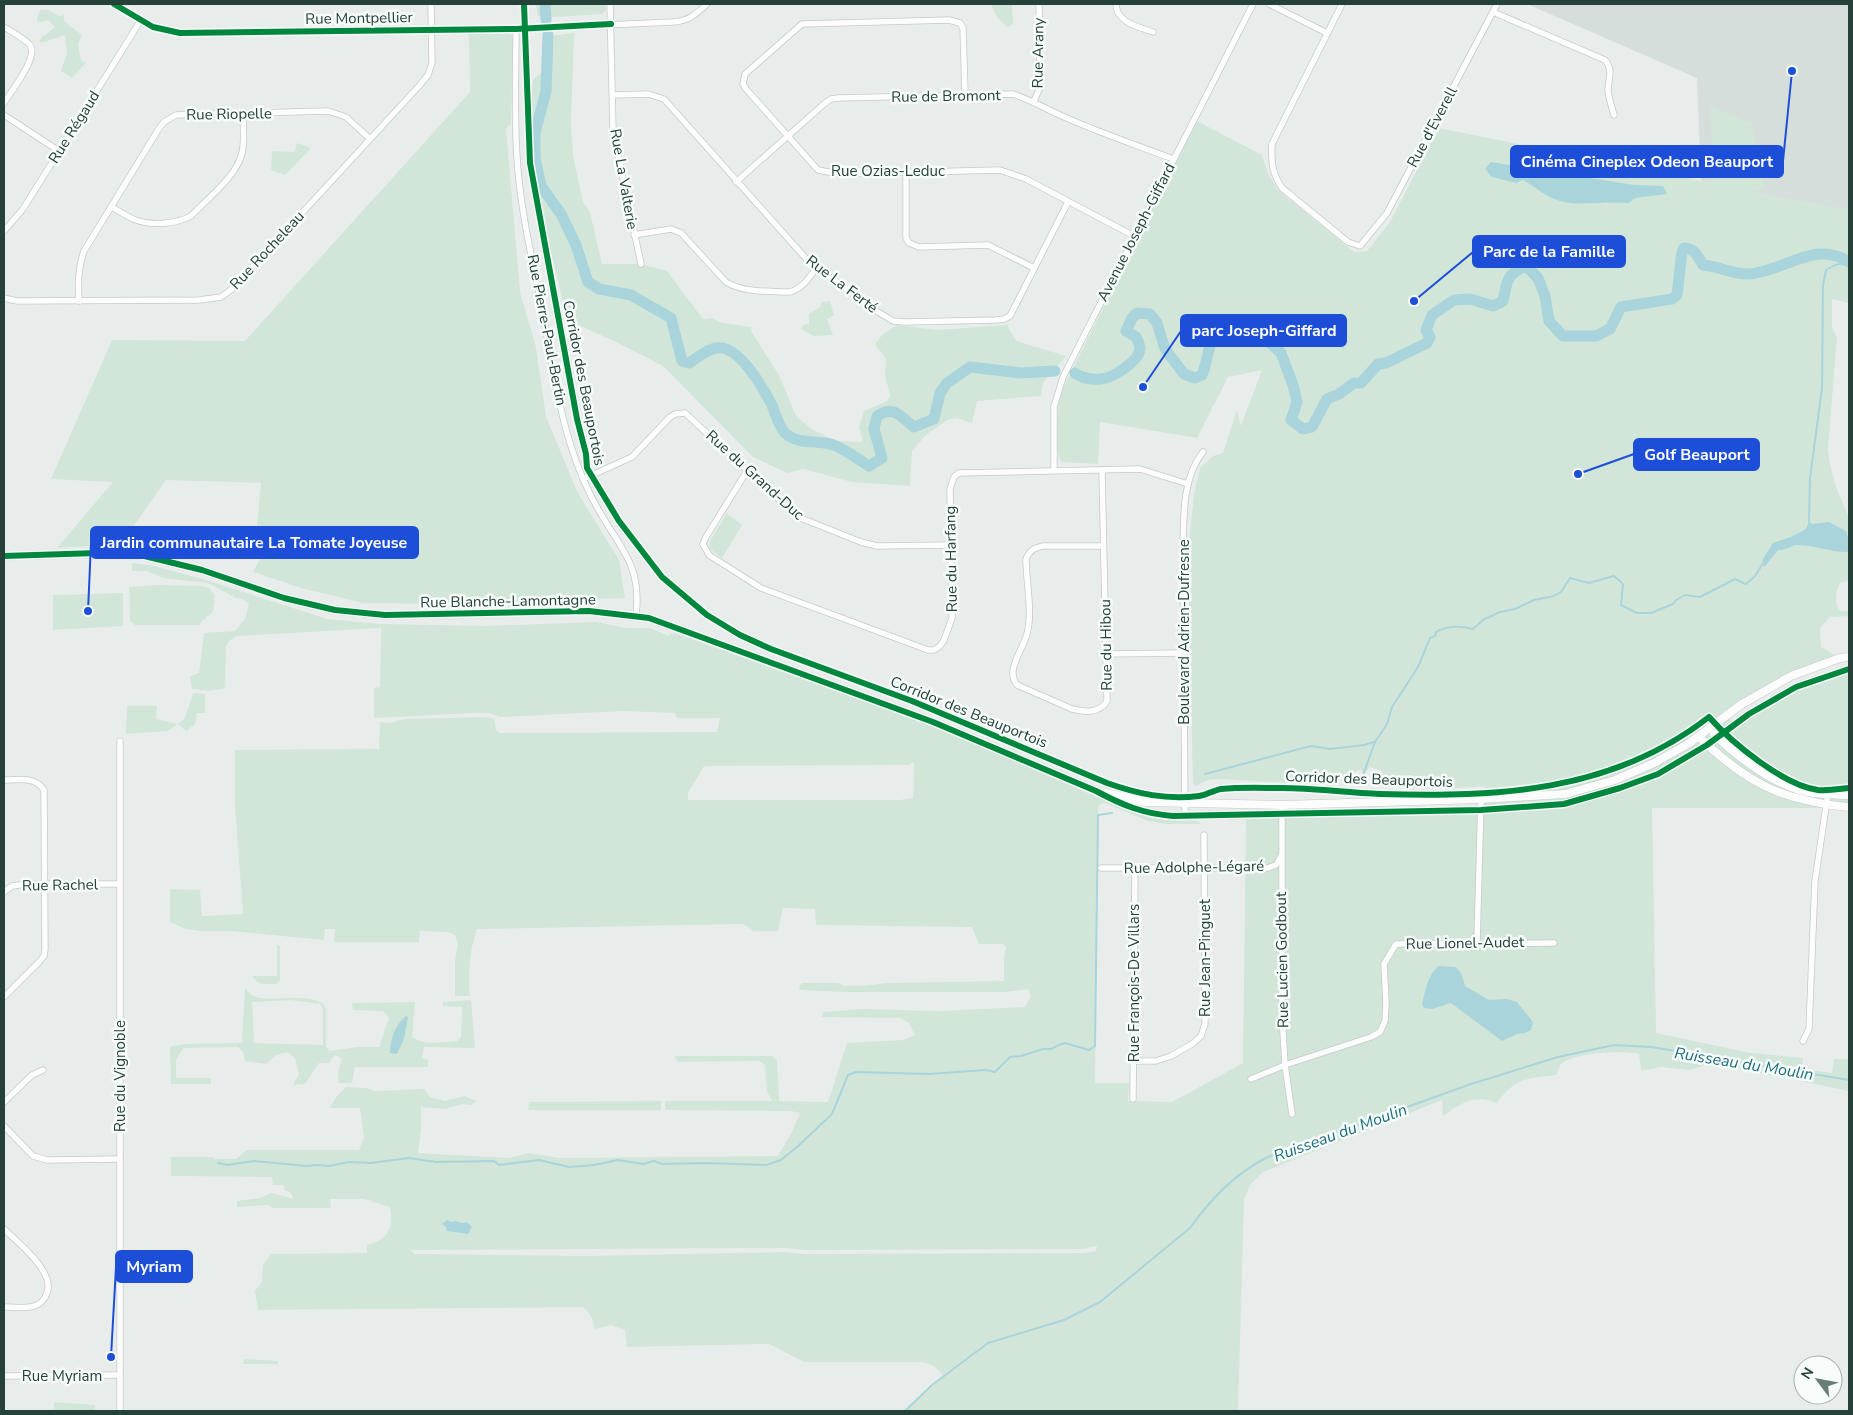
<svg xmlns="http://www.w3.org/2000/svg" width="1853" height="1415" viewBox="0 0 1853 1415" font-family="'Nunito Sans',sans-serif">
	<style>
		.built { fill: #d6dedb }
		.green { fill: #d1e6d8; fill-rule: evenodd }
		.water { fill: #a9d4db }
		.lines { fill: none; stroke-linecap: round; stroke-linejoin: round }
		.stream { stroke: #a9d4db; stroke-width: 2 }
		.river { stroke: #a9d4db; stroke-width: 11 }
		.street-casing { stroke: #c5cac8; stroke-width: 7 }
		.secondary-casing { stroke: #c3cbc8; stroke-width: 9 }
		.street { stroke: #fcfcfc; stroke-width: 5.5 }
		.secondary { stroke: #fcfcfc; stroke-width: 8 }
		.cycleway-casing { stroke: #f7fbf9; stroke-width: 9 }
		.cycleway { stroke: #00873e; stroke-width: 6 }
		.labels { text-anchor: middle; stroke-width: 5; stroke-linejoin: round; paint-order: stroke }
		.street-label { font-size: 15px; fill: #24423a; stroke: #f7fbf9 }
		.water-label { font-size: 16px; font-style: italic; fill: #1c6f80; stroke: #f7fbf9 }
		.leader { fill: none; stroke: #1d4ed8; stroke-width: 2 }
		.callout-dot { fill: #1d4ed8; stroke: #f7fbf9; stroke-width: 2 }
		.callout { fill: #1d4ed8; stroke: #1d4ed8; stroke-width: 2 }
		.callout-label { font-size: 16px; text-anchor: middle; font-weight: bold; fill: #fff }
	</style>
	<rect width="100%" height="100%" fill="#e8edeb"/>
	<!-- built -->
	<polygon class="built" points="1527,4 1849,4 1849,210 1774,197 1701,181 1697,78"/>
	<!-- green -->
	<g class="green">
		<polygon points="536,4 605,4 606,10 602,14 556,17 538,16"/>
		<path d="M992,4H1012L1013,24L1008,27C1001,21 992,14 992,4Z"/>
		<polygon points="40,10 48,10 59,16 64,15 64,21 66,23 82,35 78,44 81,60 86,63 72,78 61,71 67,53 65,35 44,42 39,42 42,37 55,27 48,20 38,23 37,18"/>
		<polygon points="507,33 511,34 513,39 511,124 506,129 520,292 536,347 546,417 578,493 619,560 625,598 447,604 363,603 301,588 253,572 265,550 257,525 261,483 166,480 121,544 57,548 113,482 51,479 112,340 245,341 470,92 469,34"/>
		<path d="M574,33L571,123L573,156L583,202L590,212L602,264H641L667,271L703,319L712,318L722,323L752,327L751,331L779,375L796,416L813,430L837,441L863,442L859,427L864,411L887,401L890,396L885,374L886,359L875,344L882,335L897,325L937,330L1007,325L1016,341L1066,356L1043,383L1041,396L977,401L972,423L956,418L947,420L926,435L912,451L910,486L852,482L803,469L787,473L753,457L663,366L616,342L567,320C550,242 523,161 533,80L546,69L550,36Z"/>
		<path d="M1710,106L1752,124L1764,187L1752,192L1849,210V303L1832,299V328L1837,337L1828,449L1830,465L1835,484L1849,518V581L1841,582C1836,590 1833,602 1840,611H1848L1849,616L1830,617L1820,628L1821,647L1840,658L1791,676L1727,716L1735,725L1796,687L1849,669V808H1652L1656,1033L1751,1053L1803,1058L1802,1069L1832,1073L1834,1059H1849V1091L1746,1070L1705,1065L1689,1070L1661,1067L1641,1071L1639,1054C1623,1050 1574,1052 1561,1064C1559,1066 1558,1072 1556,1075C1526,1079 1516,1077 1497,1103C1472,1094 1463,1103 1443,1116L1442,1100L1263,1172L1250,1185L1244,1200L1238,1411H905L944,1376L934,1366L923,1362H804L769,1344L627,1347L625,1330L611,1325L595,1329L592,1318L584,1307L258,1310L255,1291L262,1282L263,1265L271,1254L367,1253V1245C389,1240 394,1227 390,1207L364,1199H330L331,1208H273L268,1205L237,1207V1201L260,1198L271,1193L294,1199L290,1192L285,1190L284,1185H273L272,1177L171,1176V1157H213L215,1159H236L247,1150H359L364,1137L360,1108H330L336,1097L346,1087L367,1088L375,1091L424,1089L430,1097L445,1101L464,1096L477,1101L472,1105L462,1104L445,1109L421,1107V1129L418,1153L509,1158L529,1153L559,1158L778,1156L792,1132L800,1113L791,1111L665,1110V1101H772L767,1091L765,1065L759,1061L678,1062L674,1056H772L777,1060L779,1101L828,1102L847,1043L903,1040L915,1035L909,1023L901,1018L822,1017L823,1012L863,1009L940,1011L1025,1007L1031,996L1028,989L1006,992H847L800,990L799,986L803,983H838L844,986H864L887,983L1004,981V958L1006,947L1003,944H979L972,927L816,925L815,909L783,908L778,931H754L743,924L477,929C469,953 468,971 470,996H455V960L458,945L455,935L448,932L420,931L419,942H334L335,929H325L324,940L231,931H200L186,929L170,922V889L200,890L202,916L243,914L235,806V750L379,749L380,722L391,723L404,719L487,717L494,719L496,730L500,733L717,732L720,718H677L675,713L623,711L501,717L489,713H476L374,718V688L380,687L381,628L237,636L230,640L226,646L225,688L209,691L192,689L190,676L199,673L204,633L235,631L245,619L249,604L243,599L236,598L208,583L163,578L147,571H132V563L154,566L206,580L327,619L381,624L484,626L597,622L627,628H650L669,636L671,633L677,634L932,725L1124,809L1148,817L1176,819V821H1199L1200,824H1168L1148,821L1105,803L1100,804L1098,808L1095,1083H1129L1128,1101L1172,1102L1243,1063L1246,815L1481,810V799L1485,786L1444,789L1387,787L1382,771L1370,767L1365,773L1360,770L1327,785L1219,779L1208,780L1196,786L1193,783L1188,553L1194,494L1200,468L1213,456L1223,453L1237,410L1241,426L1262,370L1228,377L1197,438L1100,422L1098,464L1062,462C1053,455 1058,408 1060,396C1062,390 1065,384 1068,378L1197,121L1262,155L1268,174L1278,190L1354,252L1367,251L1390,222L1439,128L1713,183ZM914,762L913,798L900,800H688V793L704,766L908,765ZM1097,1246L1096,1251L1084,1253L804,1254L785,1252L585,1256L414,1254L411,1250L786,1248L805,1250L1083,1249Z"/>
		<polygon points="297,143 309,147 310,149 285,175 271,170 272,151 295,152"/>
		<polygon points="830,301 834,315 827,319 833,335 814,336 801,329 805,324 809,324 809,314 820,307 822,302"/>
		<polygon points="727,513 742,525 722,558 710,549 709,543"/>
		<polygon points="159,585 203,586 209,588 215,595 213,612 202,621 199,625 135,625 130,621 129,587"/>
		<polygon points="123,593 123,626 53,630 53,595"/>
		<polygon points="193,693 205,694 205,713 197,713 195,724 186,731 178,724 167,731 126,734 127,706 157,706 156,719 178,724 185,718"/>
		<path d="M277,944L280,946V980L277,984C267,984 258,986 252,976H277Z"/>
		<path d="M245,987C246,990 248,992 250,994C265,1006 318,988 326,1009V1047L330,1051L358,1047H379L389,1018L383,1011L353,1010L352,1003L415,1002L412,1037C424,1046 443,1042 457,1041L461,1037L462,1007L443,1006V1002L471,1000L475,1048L424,1047L422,1058L428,1060V1067H355L352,1083H339L338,1073L342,1058L335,1055L329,1063H319L305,1084L293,1085L299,1074L295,1058L287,1052L275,1056L266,1064L245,1061L243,1052L238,1047L183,1048L176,1060V1078H211V1084H171L170,1047L183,1044L242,1043ZM291,1000L320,1004L323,1009V1045L254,1043L252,1002Z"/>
		<polygon points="661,1101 661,1110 528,1110 529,1102"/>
		<polygon points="244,1359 278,1361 278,1364 243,1364"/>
		<polygon points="54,1402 95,1405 95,1411 54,1411"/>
	</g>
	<!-- water -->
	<g class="water">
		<path d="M1491,162L1634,185L1663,186L1667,194L1635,198L1629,203C1608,200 1581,207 1560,201C1545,197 1536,187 1523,180L1516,183L1492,177L1485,169Z"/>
		<path d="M1809,521L1812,524L1829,522L1846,531L1849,541V550L1848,552C1830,552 1813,545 1796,545C1790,546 1788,550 1778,550L1765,566L1762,565L1763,559L1773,543L1791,537L1806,529Z"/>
		<path d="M1438,966L1456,967L1461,973L1465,986L1489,1000L1507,999L1517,1002L1533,1022L1531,1030L1525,1033L1517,1034L1502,1041L1451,1003L1432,1009L1424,1008L1422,1004C1426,989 1427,977 1438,966Z"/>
		<path d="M406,1016L408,1017L404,1039L397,1054L390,1053C390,1040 395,1025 406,1016Z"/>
		<polygon points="447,1220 452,1222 454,1221 462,1223 467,1222 472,1227 468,1234 447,1231 446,1227 442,1224"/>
	</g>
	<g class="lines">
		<!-- stream -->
		<g class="stream">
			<polyline points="1809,521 1810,478 1822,388 1823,285 1826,270 1835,265 1848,262"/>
			<polyline points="1205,774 1311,746 1330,749 1364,745 1374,742"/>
			<path d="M1362,778L1375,742L1387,724L1392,707L1418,667L1430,638L1435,636L1436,632C1449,625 1460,626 1473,629L1483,620L1500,612L1515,609L1534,600L1554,596L1561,592L1570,578L1589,583L1614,576L1623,584L1621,605L1637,613H1651L1673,604L1676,600L1685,595L1700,597L1735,579L1746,584L1755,576L1762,565"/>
			<polyline points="218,1163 228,1165 254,1161 307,1166 316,1165 329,1166 349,1162 371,1163 409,1158 436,1162 494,1161 499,1165 539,1160 569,1167 594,1165 618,1160 643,1164 654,1161 662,1164 706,1163 766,1165 781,1160 797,1147 832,1114 848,1075 856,1072 929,1074 986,1070 995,1072 1010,1057 1021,1056 1043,1049 1051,1049 1059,1045 1065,1043 1089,1050 1095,1046 1098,815 1112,813"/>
			<path d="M905,1411L932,1385L988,1343L1064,1320L1100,1302L1190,1228C1210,1200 1237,1172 1268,1157L1471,1084L1558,1057L1614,1045L1651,1047L1849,1080"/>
		</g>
		<!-- river -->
		<g class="river">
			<polyline points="545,4 546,20"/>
			<path d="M548,35L546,91L535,133V158L541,186L561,214L576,245L588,282L599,289L631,295L671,318L682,361L689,363C697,358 706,350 716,348C739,344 763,388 772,405C775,413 779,427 785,433C799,446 819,439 836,446C847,451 858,459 869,466L882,458L874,429L877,416C894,405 900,416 914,427L934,419L940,393L947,383L970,367L1021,373L1055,371"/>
			<path d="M1075,373C1081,378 1093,380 1101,379C1113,378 1139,361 1140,349C1140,345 1138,341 1136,337L1126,331L1132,318L1137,313L1150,314L1157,323L1165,349L1184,374L1195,378L1202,375C1210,357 1207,327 1231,323L1257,340L1268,341L1281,353L1293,385L1297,402L1291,420L1303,429L1312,427L1327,399L1339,394L1354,383H1361L1378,364L1386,363L1427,343L1430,337L1426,330L1432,315L1454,300L1470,299L1493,306L1503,301C1507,282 1506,274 1526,266L1538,278L1545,296L1549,321L1563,336H1596L1610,329L1621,307L1672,299L1677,295L1682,252L1684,248C1695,248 1698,257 1703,265C1719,266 1733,275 1749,274C1783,272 1816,239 1849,262"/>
		</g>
		<defs>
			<g id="street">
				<path d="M114,4L153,27L180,33L516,29L673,22C689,21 696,14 707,4"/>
				<polyline points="610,4 613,131 641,264"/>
				<path d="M1116,4C1116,22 1138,27 1153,32"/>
				<polyline points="1269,4 1327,33"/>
				<path d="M1342,4L1272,144C1271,162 1272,173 1282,188L1348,242L1360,246L1387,213L1497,4"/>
				<path d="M1493,12L1605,60C1614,70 1608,79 1608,91C1609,99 1612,108 1614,115"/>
				<path d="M4,27C12,32 24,38 30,45C39,57 11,91 4,103"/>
				<path d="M516,29C516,72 514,115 517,157C520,210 533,262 543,314C551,357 557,401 570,443C577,466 586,488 598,509C621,550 642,565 636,616"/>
				<polyline points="613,95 648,94 664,99 809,262 878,312 893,321 905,322 996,320 1004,319 1010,316 1068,202"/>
				<polyline points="965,95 963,28 960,23 949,20 802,24 745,74 743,84 746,89 818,170 839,174 1000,170 1026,179 1134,236"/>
				<polyline points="1034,101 1040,87 1039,4"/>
				<polyline points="4,115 59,151"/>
				<polyline points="906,172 906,238 909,243 919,247 988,245 1034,268"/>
				<path d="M736,182L824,104L831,99L838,98L1013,94C1034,101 1049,111 1069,119C1103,134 1139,146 1173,159"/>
				<path d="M112,207C119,211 127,217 136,220C152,226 176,224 191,216C207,199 237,176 242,153C245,141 243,126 243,114"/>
				<polyline points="4,231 23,209 141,20"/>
				<path d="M634,235L671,229L681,233L726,282C744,293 769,291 790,292C803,288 809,278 816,268"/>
				<polyline points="4,298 17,301 199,300 221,297 232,289 419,86 428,75 432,63 431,4"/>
				<path d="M79,301C78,283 78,268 84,251L158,130L164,122L176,115L328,111L346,117L369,138"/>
				<polyline points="1054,470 1054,407 1063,377 1253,4"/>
				<path d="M1102,470L1107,701C1099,714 1084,712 1072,709L1017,685C1005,670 1023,650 1027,634C1033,612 1026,582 1026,559C1030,550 1034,548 1043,546H1103"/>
				<polyline points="747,471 706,537 703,544 709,555 761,588 928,650 934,650 940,646 944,640 952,618 950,489 954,477 959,473 1140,469 1188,484"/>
				<polyline points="583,479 632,457 669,418 675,414 685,413 798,517 861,542 877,546 951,545"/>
				<polyline points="1107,654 1184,653"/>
				<polyline points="120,741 120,1411"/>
				<path d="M4,780C19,780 35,776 44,790L45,949L44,956L39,962L4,997"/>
				<polyline points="1282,805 1282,1014 1285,1065 1292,1114"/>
				<path d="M1185,816L1183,553C1184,521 1181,479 1203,452"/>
				<polyline points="1101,868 1268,868 1276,865 1281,856"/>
				<polyline points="4,892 12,886 26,884 119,884"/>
				<polyline points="1477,942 1481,799"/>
				<polyline points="1803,1041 1809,1029 1815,881 1828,793"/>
				<polyline points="1134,1061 1156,1061 1171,1056 1192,1044 1201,1036 1205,1024 1204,835"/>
				<polyline points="1251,1079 1285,1065 1371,1037 1380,1032 1385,1021 1386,1003 1384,964 1396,944 1554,943"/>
				<polyline points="1133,1099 1135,868"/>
				<polyline points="4,1102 32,1075 43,1070"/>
				<polyline points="4,1126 33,1156 47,1160 120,1159"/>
				<path d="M4,1229C18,1243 55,1271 47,1293C41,1312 20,1307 4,1307"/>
				<polyline points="4,1376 120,1375"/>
			</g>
			<g id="secondary">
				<path d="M4,556L128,552L202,570L284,598L335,610L385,615L589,611L649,618L933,722L1096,791C1122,805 1144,814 1173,816L1481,810L1564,804L1620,788L1658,774L1707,745L1749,714L1796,687L1849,669"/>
				<path d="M1714,734C1739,758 1768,781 1802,791C1816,795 1834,794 1849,795"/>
				<path d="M1699,737C1747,783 1782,801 1849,807"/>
				<polyline points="1106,793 1145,802 1282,805 1481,799 1565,794 1615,780 1654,763 1688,744 1742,704 1791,676 1840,658 1849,657"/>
			</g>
		</defs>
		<!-- street casing -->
		<use href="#street" class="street-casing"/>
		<!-- secondary casing -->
		<use href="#secondary" class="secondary-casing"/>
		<!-- street -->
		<use href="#street" class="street"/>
		<!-- secondary -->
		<use href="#secondary" class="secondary"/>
		<defs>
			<g id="cycleway">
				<polyline points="114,4 153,27 180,33 516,29 611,24"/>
				<path d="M524,4L530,163L577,419L586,454L587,468L619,521L662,577L707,615L740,635L771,649L912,701L1107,783C1138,794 1166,800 1199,796C1207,795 1214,790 1221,789C1241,787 1262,788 1282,788C1315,788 1347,793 1380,794C1498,797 1611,793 1709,717C1732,743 1783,785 1818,790C1828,791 1839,789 1849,788"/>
				<path d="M4,556L128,552L202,570L284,598L335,610L385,615L589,611L649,618L933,722L1096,791C1122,805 1144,814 1173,816L1481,810L1564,804L1620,788L1658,774L1707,745L1749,714L1796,687L1849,669"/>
			</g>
		</defs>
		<!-- cycleway casing -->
		<use href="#cycleway" class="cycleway-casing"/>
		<!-- cycleway -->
		<use href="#cycleway" class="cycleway"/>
	</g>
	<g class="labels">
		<!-- street labels -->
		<g class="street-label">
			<text transform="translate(359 18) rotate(-1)" y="5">Rue Montpellier</text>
			<text transform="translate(1038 53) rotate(-89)" y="5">Rue Arany</text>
			<text transform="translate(946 96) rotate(-1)" y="5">Rue de Bromont</text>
			<text transform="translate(229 114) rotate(-1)" y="5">Rue Riopelle</text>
			<text transform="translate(74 127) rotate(-58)" y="5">Rue Régaud</text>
			<text transform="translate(1432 127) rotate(-62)" y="5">Rue d'Everell</text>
			<text x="888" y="176">Rue Ozias-Leduc</text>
			<text transform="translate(624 179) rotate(80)" y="5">Rue La Valterie</text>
			<text transform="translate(1136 232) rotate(-63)" y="5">Avenue Joseph-Giffard</text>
			<text transform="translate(267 250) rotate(-47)" y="5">Rue Rocheleau</text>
			<text transform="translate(842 284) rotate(37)" y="5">Rue La Ferté</text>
			<text transform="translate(547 330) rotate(79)" y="5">Rue Pierre-Paul-Bertin</text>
			<text transform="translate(584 383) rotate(79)" y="5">Corridor des Beauportois</text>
			<text transform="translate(755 475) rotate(42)" y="5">Rue du Grand-Duc</text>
			<text transform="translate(951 559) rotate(-91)" y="5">Rue du Harfang</text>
			<text transform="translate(508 601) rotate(-1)" y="5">Rue Blanche-Lamontagne</text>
			<text transform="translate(1184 632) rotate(-90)" y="5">Boulevard Adrien-Dufresne</text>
			<text transform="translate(1106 645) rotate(-91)" y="5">Rue du Hibou</text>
			<text transform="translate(969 712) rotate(22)" y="5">Corridor des Beauportois</text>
			<text transform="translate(1369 779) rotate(2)" y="5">Corridor des Beauportois</text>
			<text transform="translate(1194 867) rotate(-1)" y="5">Rue Adolphe-Légaré</text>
			<text transform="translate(60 885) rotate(-1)" y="5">Rue Rachel</text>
			<text transform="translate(1465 943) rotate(-1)" y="5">Rue Lionel-Audet</text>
			<text transform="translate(1205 958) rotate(-90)" y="5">Rue Jean-Pinguet</text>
			<text transform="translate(1282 960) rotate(-91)" y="5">Rue Lucien Godbout</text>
			<text transform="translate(1134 983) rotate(-90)" y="5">Rue François-De Villars</text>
			<text transform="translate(120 1076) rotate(-90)" y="5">Rue du Vignoble</text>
			<text x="62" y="1381">Rue Myriam</text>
		</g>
		<!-- water labels -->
		<g class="water-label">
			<text transform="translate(1744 1063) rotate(9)" y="6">Ruisseau du Moulin</text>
			<text transform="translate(1340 1132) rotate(-20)" y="6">Ruisseau du Moulin</text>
		</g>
	</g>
	<!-- callouts -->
	<path class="leader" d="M1792 71L1783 161M1414 301L1473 252M1143 387L1181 331M1578 474L1634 454M88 611L91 543M111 1357L116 1267"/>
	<g class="callout-dot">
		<circle cx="1792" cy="71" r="5"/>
		<circle cx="1414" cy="301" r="5"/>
		<circle cx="1143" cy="387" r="5"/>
		<circle cx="1578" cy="474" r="5"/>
		<circle cx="88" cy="611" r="5"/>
		<circle cx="111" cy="1357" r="5"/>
	</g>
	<g class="callout">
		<rect x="1511" y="146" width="272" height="31" rx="5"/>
		<rect x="1473" y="236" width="152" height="31" rx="5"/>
		<rect x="1181" y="315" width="165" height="31" rx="5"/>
		<rect x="1634" y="439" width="125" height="31" rx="5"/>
		<rect x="91" y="527" width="327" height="31" rx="5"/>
		<rect x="116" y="1251" width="76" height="31" rx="5"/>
	</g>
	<g class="callout-label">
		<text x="1647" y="167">Cinéma Cineplex Odeon Beauport</text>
		<text x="1549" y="257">Parc de la Famille</text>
		<text x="1264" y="336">parc Joseph-Giffard</text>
		<text x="1697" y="460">Golf Beauport</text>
		<text x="254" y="548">Jardin communautaire La Tomate Joyeuse</text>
		<text x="154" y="1272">Myriam</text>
	</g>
	<!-- border -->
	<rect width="1853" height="1415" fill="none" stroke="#24423a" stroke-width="10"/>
	<!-- north arrow -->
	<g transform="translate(1818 1380) rotate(302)"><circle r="24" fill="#f7fbf9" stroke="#a3b1ad"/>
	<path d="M0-4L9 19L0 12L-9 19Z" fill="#697e78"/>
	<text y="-8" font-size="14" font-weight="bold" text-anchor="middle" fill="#24423a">N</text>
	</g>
</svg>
